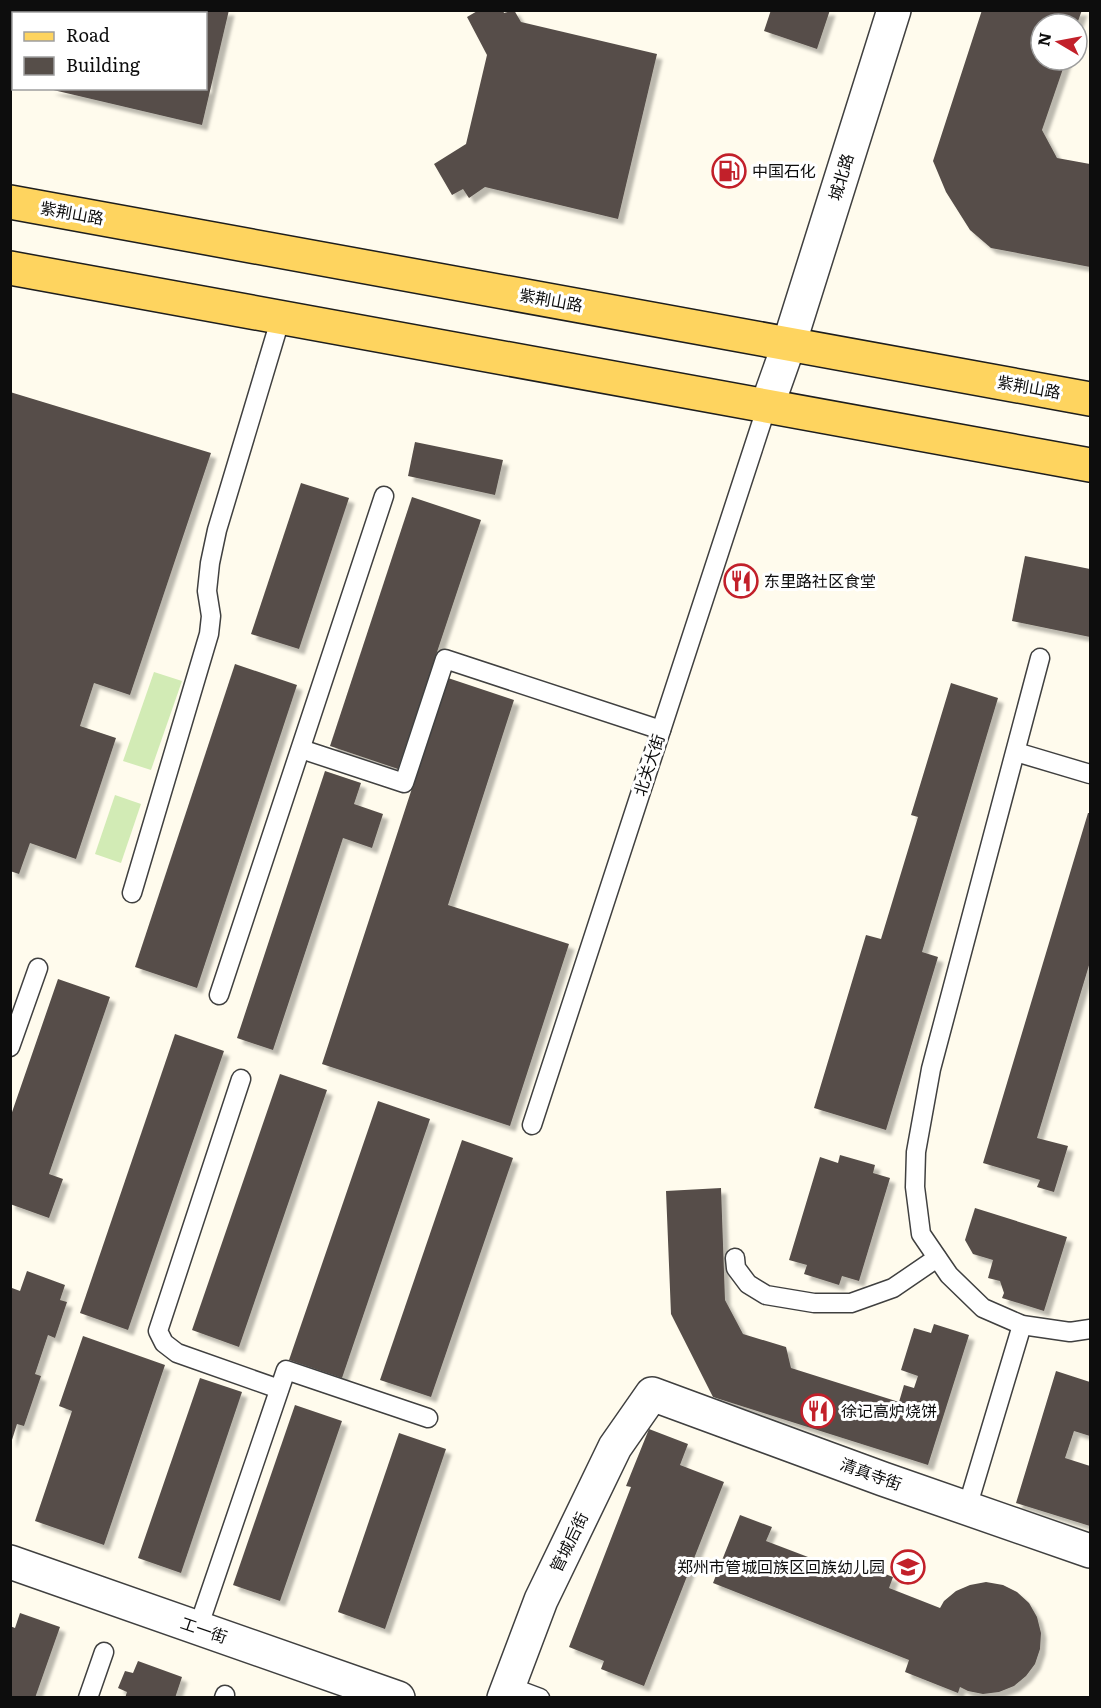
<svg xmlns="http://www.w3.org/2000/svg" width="1101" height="1708" viewBox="0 0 1101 1708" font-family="Literata,'Noto Sans SC',serif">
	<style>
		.green { fill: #d2ebb5 }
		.building { fill: #564e49; filter: url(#shadow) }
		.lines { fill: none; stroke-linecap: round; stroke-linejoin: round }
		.lane-casing { stroke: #404040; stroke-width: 21 }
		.street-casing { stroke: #404040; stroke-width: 36 }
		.primary-casing { stroke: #1e1e1e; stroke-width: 36 }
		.lane { stroke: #fff; stroke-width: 18 }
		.street { stroke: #fff; stroke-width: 33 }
		.primary { stroke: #fed45f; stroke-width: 33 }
		.labels { text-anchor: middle; stroke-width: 6; stroke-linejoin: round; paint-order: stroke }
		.poi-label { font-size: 16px; fill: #0d0d0d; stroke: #fff; text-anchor: start }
		.street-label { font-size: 16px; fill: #0d0d0d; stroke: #fff }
	</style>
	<defs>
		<filter id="shadow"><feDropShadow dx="5.5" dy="5.5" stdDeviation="1.5" flood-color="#0004"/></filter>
	</defs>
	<rect width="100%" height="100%" fill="#fffbed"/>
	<!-- green -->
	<g class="green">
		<polygon points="154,672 182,681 151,770 123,761"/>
		<polygon points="115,795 141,804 121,863 95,854"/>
	</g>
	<!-- building -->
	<g class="building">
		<polygon points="10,10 229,10 202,125 49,89 206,88 206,14 14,14 14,81 10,81"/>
		<polygon points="479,10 503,10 504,13 514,10 521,22 657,54 618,219 485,187 469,198 463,189 452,195 434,164 466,144 487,55 467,17"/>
		<polygon points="771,10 830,10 817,49 764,31"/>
		<polygon points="982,10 1082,10 1077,24 1041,24 1041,60 1066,60 1042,130 1057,158 1090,164 1090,267 991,248 970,230 946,192 933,161"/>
		<polygon points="10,392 211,453 130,695 94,683 80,726 116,738 76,859 30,843 19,874 10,871"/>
		<polygon points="415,442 503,460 495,495 408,476"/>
		<polygon points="301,483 349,498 299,649 251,634"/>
		<polygon points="412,497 481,520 398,769 330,746"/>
		<polygon points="1025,556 1090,569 1090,637 1012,621"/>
		<polygon points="235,664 297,685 197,988 135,967"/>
		<polygon points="448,678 514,700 448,905 569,944 510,1126 322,1064"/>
		<polygon points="951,683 998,698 922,952 938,957 886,1130 814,1108 866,935 881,939 918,817 911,815"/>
		<polygon points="325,771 361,783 354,804 383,814 372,848 343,838 273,1050 237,1038"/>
		<polygon points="1088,813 1090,813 1090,962 1037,1138 1068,1146 1054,1192 1037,1187 1040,1180 983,1163"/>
		<polygon points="58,979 110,997 49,1174 63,1179 49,1218 10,1204 10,1118"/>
		<polygon points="175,1034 224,1051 128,1330 80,1313"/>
		<polygon points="280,1074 327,1090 239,1347 192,1330"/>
		<polygon points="378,1101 430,1119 342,1378 289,1360"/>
		<polygon points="462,1140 513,1158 431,1397 380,1380"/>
		<polygon points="840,1155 875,1165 873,1173 890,1178 859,1281 842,1276 839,1285 804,1274 807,1265 789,1260 820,1157 838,1163"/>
		<polygon points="721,1188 725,1300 743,1334 786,1347 791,1368 899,1402 904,1385 914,1388 918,1376 901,1370 914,1328 931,1333 934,1324 969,1335 928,1465 713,1397 671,1314 666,1191"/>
		<polygon points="975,1208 1067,1237 1044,1311 1002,1298 1004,1293 1000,1281 988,1278 993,1260 973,1254 965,1240"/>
		<polygon points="27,1271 65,1285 60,1300 67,1302 55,1338 48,1335 35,1374 41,1376 24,1426 17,1424 11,1443 10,1293 12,1288 20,1291"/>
		<polygon points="83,1336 165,1365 104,1545 35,1521 72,1411 59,1406"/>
		<polygon points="1056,1371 1090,1382 1090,1436 1074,1431 1065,1458 1090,1466 1090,1526 1016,1503"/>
		<polygon points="200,1378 242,1392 181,1573 138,1558"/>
		<polygon points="295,1405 342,1421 280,1601 233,1585"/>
		<polygon points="649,1429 688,1444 680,1465 724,1482 644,1686 601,1669 604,1661 569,1647 631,1487 626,1486"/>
		<polygon points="399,1433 446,1449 385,1629 338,1612"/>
		<polygon points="740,1515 772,1527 766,1541 850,1573 854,1562 893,1577 889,1588 940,1608 944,1601 956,1591 970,1585 986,1582 1003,1585 1017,1592 1029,1603 1037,1617 1041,1633 1040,1649 1035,1664 1026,1676 1014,1686 999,1692 983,1694 968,1691 960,1687 958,1693 905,1672 909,1660 713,1583"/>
		<polygon points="20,1613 60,1627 35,1698 10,1698 10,1626 15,1628"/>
		<polygon points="138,1661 182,1677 175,1698 125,1698 127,1692 118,1688 125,1671 133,1673"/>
	</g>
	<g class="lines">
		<defs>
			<g id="lane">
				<polyline points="1040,658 931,1069 916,1152 915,1187 921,1234 949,1275 983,1308 1022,1325 1070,1332 1090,1329"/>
				<polyline points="301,749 404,783 445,659 661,730"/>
				<polyline points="1016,752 1090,774"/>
				<polyline points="132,893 209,634 211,616 207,591 210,563 217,530 281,317"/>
				<polyline points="219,995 384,496"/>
				<polyline points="10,1047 38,968"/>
				<polyline points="241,1079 158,1331 164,1343 177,1353 279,1389"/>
				<polyline points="532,1125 767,406"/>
				<polyline points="735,1258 736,1268 748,1284 766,1295 814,1303 851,1303 893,1288 937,1258"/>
				<polyline points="967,1508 1022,1325"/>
				<polyline points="198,1628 286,1370 428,1418"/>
				<polyline points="508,1686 540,1698"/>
				<polyline points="88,1698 104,1652"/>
				<polyline points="224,1698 225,1695"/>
			</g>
			<g id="street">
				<polyline points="767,406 789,344 894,10"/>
				<polyline points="10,1562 398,1698"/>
				<polyline points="504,1698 541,1600 615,1447 652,1394 883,1479 1090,1551"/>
			</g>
			<g id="primary">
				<polyline points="10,202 1090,399"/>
				<polyline points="10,268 1090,465"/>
			</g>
		</defs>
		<!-- lane casing -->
		<use href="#lane" class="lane-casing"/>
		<!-- street casing -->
		<use href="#street" class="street-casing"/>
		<!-- primary casing -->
		<use href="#primary" class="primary-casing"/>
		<!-- lane -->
		<use href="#lane" class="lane"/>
		<!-- street -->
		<use href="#street" class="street"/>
		<!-- primary -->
		<use href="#primary" class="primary"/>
	</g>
	<!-- icons -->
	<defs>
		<symbol id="fuel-ring" viewBox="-11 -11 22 22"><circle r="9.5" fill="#fff" stroke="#c2202a" stroke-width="1.5"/><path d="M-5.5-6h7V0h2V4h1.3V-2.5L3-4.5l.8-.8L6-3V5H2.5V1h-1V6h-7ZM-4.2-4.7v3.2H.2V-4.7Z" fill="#c2202a"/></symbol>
		<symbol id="restaurant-ring" viewBox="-11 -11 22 22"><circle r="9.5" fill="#fff" stroke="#c2202a" stroke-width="1.5"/><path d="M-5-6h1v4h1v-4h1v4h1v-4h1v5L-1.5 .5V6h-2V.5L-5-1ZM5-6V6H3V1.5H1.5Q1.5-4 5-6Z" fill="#c2202a"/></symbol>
		<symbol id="school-ring" viewBox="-11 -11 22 22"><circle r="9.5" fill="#fff" stroke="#c2202a" stroke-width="1.5"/><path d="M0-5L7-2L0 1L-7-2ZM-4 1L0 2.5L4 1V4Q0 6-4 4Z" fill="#c2202a"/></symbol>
	</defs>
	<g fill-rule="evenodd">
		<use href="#fuel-ring" x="710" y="152" width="38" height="38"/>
		<use href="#restaurant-ring" x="722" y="562" width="38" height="38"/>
		<use href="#restaurant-ring" x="799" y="1392" width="38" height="38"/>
		<use href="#school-ring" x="889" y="1548" width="38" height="38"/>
	</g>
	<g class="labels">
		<!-- poi labels -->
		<g class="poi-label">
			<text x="752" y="177">中国石化</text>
			<text x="764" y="587">东里路社区食堂</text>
			<text x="841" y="1417">徐记高炉烧饼</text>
			<text x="885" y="1573" text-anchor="end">郑州市管城回族区回族幼儿园</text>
		</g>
		<!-- street labels -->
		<g class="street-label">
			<text transform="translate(841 177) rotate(-73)" y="6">城北路</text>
			<text transform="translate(72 213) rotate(10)" y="6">紫荆山路</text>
			<text transform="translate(551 300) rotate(10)" y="6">紫荆山路</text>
			<text transform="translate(1029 387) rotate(10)" y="6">紫荆山路</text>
			<text transform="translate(649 765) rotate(-72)" y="6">北关大街</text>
			<text transform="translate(871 1474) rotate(20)" y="6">清真寺街</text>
			<text transform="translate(569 1542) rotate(-64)" y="6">管城后街</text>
			<text transform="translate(204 1630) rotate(19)" y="6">工一街</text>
		</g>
	</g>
	<!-- border -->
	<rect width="1101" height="1708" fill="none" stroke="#0d0d0d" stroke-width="24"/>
	<!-- legend -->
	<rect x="12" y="12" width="195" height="78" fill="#ffffff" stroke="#9e9e9e" stroke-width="1.5"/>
	<rect x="24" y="32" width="30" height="9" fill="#fed45f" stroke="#9e9e9e" stroke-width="1.5"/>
	<text x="66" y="42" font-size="18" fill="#0d0d0d">Road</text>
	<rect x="24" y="57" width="30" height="18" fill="#564e49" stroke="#9e9e9e" stroke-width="1.5"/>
	<text x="66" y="72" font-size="18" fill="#0d0d0d">Building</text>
	<!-- north arrow -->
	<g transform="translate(1059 42) rotate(280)"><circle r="28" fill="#ffffff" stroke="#9e9e9e" stroke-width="1.5"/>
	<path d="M0-4.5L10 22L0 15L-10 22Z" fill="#c2202a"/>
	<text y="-9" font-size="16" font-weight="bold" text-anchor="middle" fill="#0d0d0d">N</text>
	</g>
</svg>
